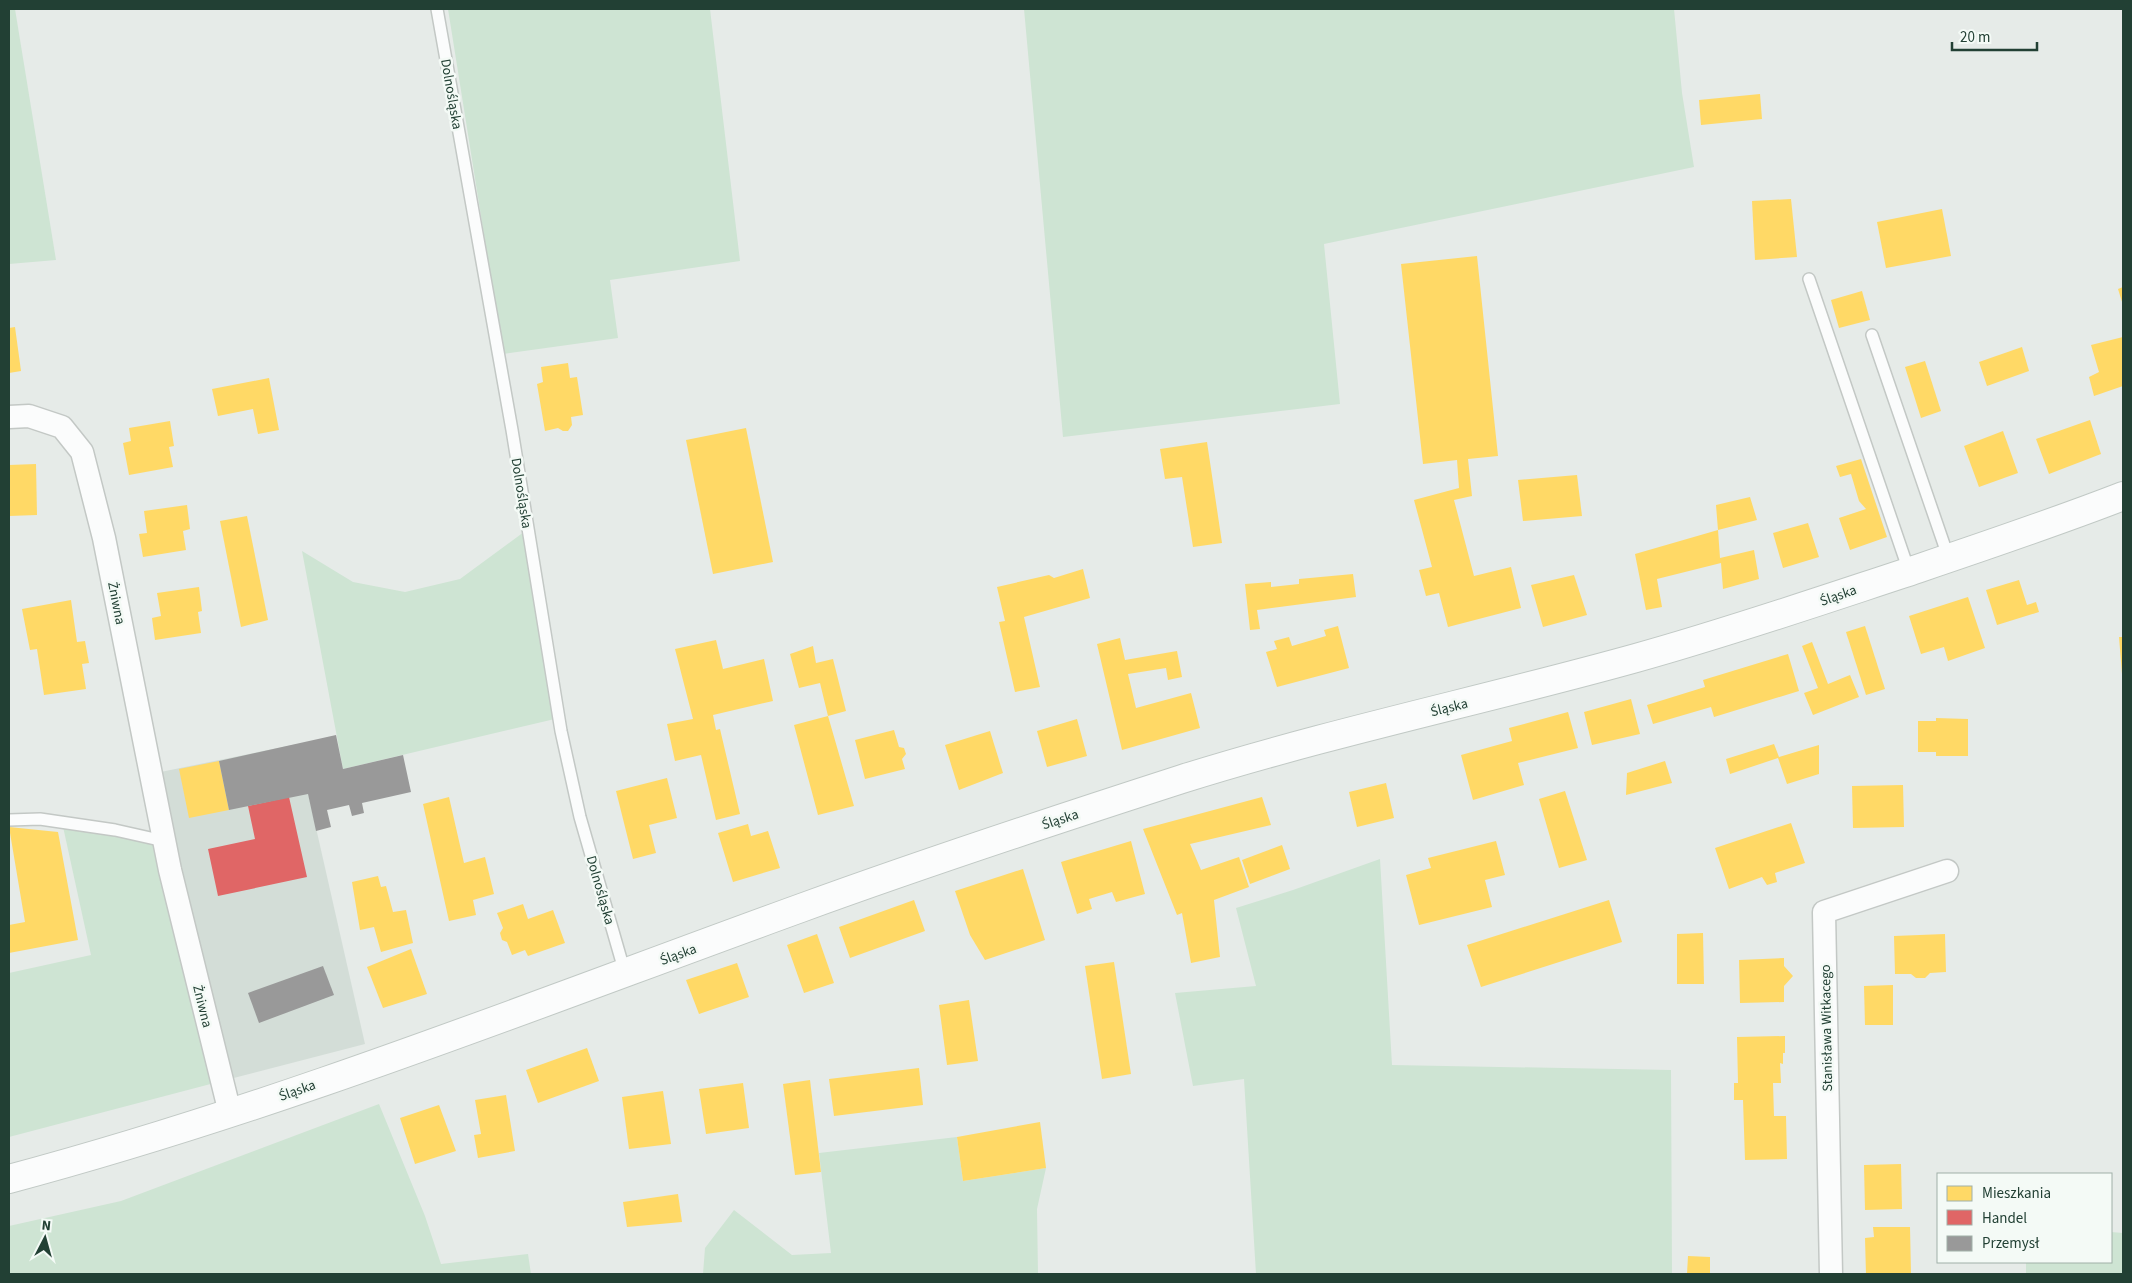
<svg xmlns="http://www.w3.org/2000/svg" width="2132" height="1283" viewBox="0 0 2132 1283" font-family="'Source Sans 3',sans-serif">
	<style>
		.built { fill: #d3ddd7 }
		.green { fill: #cee4d3 }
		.homes { fill: #ffd966 }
		.shops { fill: #e06666 }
		.industry { fill: #999 }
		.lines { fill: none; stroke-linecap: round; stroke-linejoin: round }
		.lane-casing { stroke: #c3c8c5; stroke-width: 14 }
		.street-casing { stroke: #c3c8c5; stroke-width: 25 }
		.secondary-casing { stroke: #c1c9c5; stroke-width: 30 }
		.lane { stroke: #fbfcfc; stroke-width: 11 }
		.street { stroke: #fbfcfc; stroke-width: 22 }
		.secondary { stroke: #fbfcfc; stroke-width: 28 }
		.labels { text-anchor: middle; stroke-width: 5; stroke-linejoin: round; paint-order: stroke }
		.street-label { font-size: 14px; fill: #224034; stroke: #f4faf6 }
	</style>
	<rect width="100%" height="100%" fill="#e6ebe8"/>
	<!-- built -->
	<polygon class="built" points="297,744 365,1044 222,1081 151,774"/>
	<!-- green -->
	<g class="green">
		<polygon points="9,9 15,9 56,260 9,264"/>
		<polygon points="448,9 710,9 740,261 610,280 618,338 503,354"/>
		<polygon points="1024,9 1674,9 1682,93 1694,167 1324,244 1340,404 1063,437"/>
		<polygon points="528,529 559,718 343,769 302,551 353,582 405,592 460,579"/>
		<polygon points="62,822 164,841 222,1081 9,1137 9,973 91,955"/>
		<polygon points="1380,859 1392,1065 1671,1070 1672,1274 1256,1274 1244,1079 1193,1086 1175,993 1256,986 1236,908 1293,890"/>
		<polygon points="379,1104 425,1216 441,1264 528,1254 531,1274 9,1274 9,1226 121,1201"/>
		<polygon points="957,1137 963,1181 1046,1168 1037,1209 1038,1274 703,1274 705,1248 734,1210 792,1255 831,1253 819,1153"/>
		<polygon points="2111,1232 2123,1233 2123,1274 2026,1274 2026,1262 2111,1262"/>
	</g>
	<!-- homes -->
	<g class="homes">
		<polygon points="1760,94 1762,119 1701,125 1699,100"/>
		<polygon points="1791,199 1797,257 1755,260 1752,201"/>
		<polygon points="1942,209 1951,256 1886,268 1877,222"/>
		<polygon points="1477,256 1498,456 1468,459 1472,496 1454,500 1474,576 1511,567 1521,608 1448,627 1439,593 1426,596 1419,570 1432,567 1414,500 1459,488 1457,460 1423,464 1401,264"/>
		<polygon points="2123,287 2123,305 2118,289"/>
		<polygon points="1862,291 1870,320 1839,328 1831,300"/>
		<polygon points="15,327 21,371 9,373 9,328"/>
		<polygon points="2123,337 2123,386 2094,396 2089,377 2099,372 2091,345"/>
		<polygon points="2022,347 2029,371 1987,386 1979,362"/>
		<polygon points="1925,361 1941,411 1921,418 1905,367"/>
		<polygon points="568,363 570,378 577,377 583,415 571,417 572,425 568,431 563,431 558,428 545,431 537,384 543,382 541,367"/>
		<polygon points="269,378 279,430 258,434 253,409 218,416 212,389"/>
		<polygon points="2090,420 2101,454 2049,474 2036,439"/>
		<polygon points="170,421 174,446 169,447 173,467 129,475 123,443 131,441 129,428"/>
		<polygon points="746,428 773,562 713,574 686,440"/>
		<polygon points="2003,431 2018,473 1979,487 1964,446"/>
		<polygon points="1207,442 1222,543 1193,547 1182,477 1165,479 1160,449"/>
		<polygon points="1861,459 1887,537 1850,550 1839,518 1866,509 1859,501 1851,474 1840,477 1836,466"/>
		<polygon points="36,464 37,515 9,516 9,465"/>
		<polygon points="1577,475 1582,516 1523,521 1518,480"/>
		<polygon points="1750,497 1757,520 1718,530 1720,558 1754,550 1759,579 1723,589 1721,563 1657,579 1662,607 1646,610 1635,554 1718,530 1716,505"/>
		<polygon points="187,505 190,529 183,531 186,550 143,557 139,534 147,533 144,511"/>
		<polygon points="247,516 268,620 241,627 220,521"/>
		<polygon points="1808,523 1819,557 1783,568 1773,533"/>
		<polygon points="1083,569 1090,598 1024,617 1040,687 1015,692 999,622 1005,621 997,587 1049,575 1054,578"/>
		<polygon points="1353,574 1356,597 1257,610 1260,629 1250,630 1245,584 1271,582 1271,587 1299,584 1299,579"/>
		<polygon points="1574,575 1587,615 1543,627 1531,585"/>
		<polygon points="2019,580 2027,605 2036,602 2039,612 1997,625 1986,590"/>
		<polygon points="199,587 202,611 198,612 201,633 155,640 152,618 161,616 157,593"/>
		<polygon points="1968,597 1985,648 1948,661 1944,647 1921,654 1909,616"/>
		<polygon points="71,600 77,642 85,641 89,663 82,664 86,689 44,695 37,649 30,650 22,609"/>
		<polygon points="1338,626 1349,668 1277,687 1266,652 1277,649 1274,641 1289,637 1292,646 1326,636 1324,630"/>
		<polygon points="1865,626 1885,689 1866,695 1846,632"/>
		<polygon points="2119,637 2123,637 2123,674 2122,674"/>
		<polygon points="1120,638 1125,660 1177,651 1182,677 1168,680 1166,668 1128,674 1136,708 1191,693 1200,728 1122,750 1097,644"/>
		<polygon points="716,640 723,669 764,659 773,701 713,715 716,730 720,729 740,814 716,820 701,755 675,761 667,724 693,719 675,649"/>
		<polygon points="1812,642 1828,684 1850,675 1859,697 1813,715 1804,693 1818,688 1802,646"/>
		<polygon points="813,646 816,663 833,659 846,711 828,716 854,806 818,815 794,725 828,716 820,683 799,688 790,654"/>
		<polygon points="1788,654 1799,691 1714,717 1711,707 1653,724 1647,705 1705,687 1703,680"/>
		<polygon points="1631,699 1640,734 1592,745 1584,712"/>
		<polygon points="1568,712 1578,748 1518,763 1524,785 1473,800 1461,755 1512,741 1509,728"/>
		<polygon points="1936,718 1968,719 1968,756 1936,756 1936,752 1918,752 1918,721 1936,721"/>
		<polygon points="1077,719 1087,756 1047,767 1037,731"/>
		<polygon points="894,730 899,747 904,748 906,754 902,759 905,769 865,779 855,740"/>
		<polygon points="990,731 1003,773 959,790 945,745"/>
		<polygon points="1774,744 1779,757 1819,745 1819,774 1787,784 1778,758 1730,774 1726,759"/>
		<polygon points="219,761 229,810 189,818 179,769"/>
		<polygon points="1665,761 1672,783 1626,795 1627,773"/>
		<polygon points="667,778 677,818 649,825 656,853 633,859 616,791"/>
		<polygon points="1386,783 1394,818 1357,827 1349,792"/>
		<polygon points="1903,785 1904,827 1853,828 1852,786"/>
		<polygon points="1565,791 1587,860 1559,868 1539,799"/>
		<polygon points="449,797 464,863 485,857 494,894 473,900 476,915 449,921 423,804"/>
		<polygon points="1262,797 1271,825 1190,844 1201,870 1239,857 1249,887 1214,900 1220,957 1191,963 1182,913 1177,915 1143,829"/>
		<polygon points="1791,823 1805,863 1775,873 1777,882 1767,885 1762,877 1729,889 1715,848"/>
		<polygon points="748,824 751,836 768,831 780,868 733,882 718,833"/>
		<polygon points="9,827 58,832 78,940 9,953 9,925 25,922"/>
		<polygon points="1131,841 1145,894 1116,902 1112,892 1089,899 1092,909 1077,914 1061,862"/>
		<polygon points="1496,841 1505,875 1485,880 1492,907 1419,925 1406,875 1431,868 1428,858"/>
		<polygon points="1282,845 1290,869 1250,884 1242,860"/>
		<polygon points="1023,869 1045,940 985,960 970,935 955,891"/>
		<polygon points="378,876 381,887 386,886 393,912 406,910 413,943 381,952 374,927 360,930 352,882"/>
		<polygon points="914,900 925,931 850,958 839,927"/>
		<polygon points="1609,900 1622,942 1481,987 1467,945"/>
		<polygon points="523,904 528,919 553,910 565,943 528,956 525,950 512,955 507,942 502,940 500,933 503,928 497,913"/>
		<polygon points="1703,933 1704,984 1677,984 1677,934"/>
		<polygon points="817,934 834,983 804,993 787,945"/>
		<polygon points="1945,934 1946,972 1930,973 1925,978 1916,978 1911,974 1895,974 1894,936"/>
		<polygon points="411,949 427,994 383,1008 367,967"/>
		<polygon points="1784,958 1784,966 1793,976 1784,986 1784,1002 1740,1003 1739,960"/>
		<polygon points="1114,962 1131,1074 1102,1079 1085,966"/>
		<polygon points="737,963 749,997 699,1014 686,980"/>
		<polygon points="1893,985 1893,1025 1865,1025 1864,986"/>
		<polygon points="969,1000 978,1061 947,1065 939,1005"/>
		<polygon points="1785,1036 1785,1053 1783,1053 1783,1064 1780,1063 1781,1083 1773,1083 1774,1116 1786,1116 1787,1159 1745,1160 1743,1100 1734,1100 1734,1083 1738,1083 1737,1037"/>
		<polygon points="587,1048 599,1081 538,1103 526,1070"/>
		<polygon points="919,1068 923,1105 834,1116 829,1079"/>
		<polygon points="810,1080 821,1172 795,1175 783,1084"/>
		<polygon points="743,1083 749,1128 706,1134 699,1089"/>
		<polygon points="663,1091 671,1144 629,1149 622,1097"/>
		<polygon points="506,1095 515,1151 478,1158 474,1135 481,1134 475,1100"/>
		<polygon points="439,1105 456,1151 415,1164 400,1118"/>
		<polygon points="1040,1122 1046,1168 963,1181 957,1137"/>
		<polygon points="1901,1164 1902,1209 1865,1210 1864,1165"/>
		<polygon points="678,1194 682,1222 627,1227 623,1202"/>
		<polygon points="1873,1227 1910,1227 1911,1274 1866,1274 1865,1238 1874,1237"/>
		<polygon points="1688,1256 1710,1257 1710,1274 1687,1274"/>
	</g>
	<!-- shops -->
	<polygon class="shops" points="289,797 307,877 218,896 208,849 255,839 248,806"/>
	<!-- industry -->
	<g class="industry">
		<polygon points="336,735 343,769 403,755 411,792 362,803 364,813 352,816 349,805 327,810 331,827 316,831 308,794 229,810 219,761"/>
		<polygon points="323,966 334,995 259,1023 248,993"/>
	</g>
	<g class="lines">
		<defs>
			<g id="lane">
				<polyline points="437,9 512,430 561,731 580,817 625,973"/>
				<polyline points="1809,279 1909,571"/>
				<polyline points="1872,335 1949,559"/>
				<polyline points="9,820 40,819 115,830 164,841"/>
			</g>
			<g id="street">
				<polyline points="9,417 29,416 62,427 82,452 104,538 170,870 230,1113"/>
				<polyline points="1831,1274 1824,912 1947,871"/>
			</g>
			<path id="secondary" d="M9,1179C279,1107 539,1003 801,908C927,862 1055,820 1182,779C1332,732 1485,700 1636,658C1726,633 1814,603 1902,574C1976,549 2051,524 2123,496"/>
		</defs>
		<!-- lane casing -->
		<use href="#lane" class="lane-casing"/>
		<!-- street casing -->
		<use href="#street" class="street-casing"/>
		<!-- secondary casing -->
		<use href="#secondary" class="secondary-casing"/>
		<!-- lane -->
		<use href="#lane" class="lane"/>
		<!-- street -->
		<use href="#street" class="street"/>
		<!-- secondary -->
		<use href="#secondary" class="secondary"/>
	</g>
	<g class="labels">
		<!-- street labels -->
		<g class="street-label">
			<text transform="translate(452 94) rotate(80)" y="5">Dolnośląska</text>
			<text transform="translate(522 493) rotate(81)" y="5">Dolnośląska</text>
			<text transform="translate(1838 595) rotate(-19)" y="5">Śląska</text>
			<text transform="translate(117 603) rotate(79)" y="5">Żniwna</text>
			<text transform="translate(1449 707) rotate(-14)" y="5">Śląska</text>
			<text transform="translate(1060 819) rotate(-18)" y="5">Śląska</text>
			<text transform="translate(601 890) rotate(74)" y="5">Dolnośląska</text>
			<text transform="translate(678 954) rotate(-20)" y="5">Śląska</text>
			<text transform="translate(203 1006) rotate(76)" y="5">Żniwna</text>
			<text transform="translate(1826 1028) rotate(-91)" y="5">Stanisława Witkacego</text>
			<text transform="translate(297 1090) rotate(-19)" y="5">Śląska</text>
		</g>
	</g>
	<!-- border -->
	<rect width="2132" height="1283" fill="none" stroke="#224034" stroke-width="20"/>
	<!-- legend -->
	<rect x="1937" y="1173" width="175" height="90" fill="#f4faf6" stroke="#a0b0a8"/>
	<rect x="1947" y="1186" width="25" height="15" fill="#ffd966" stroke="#a0b0a8"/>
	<text x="1982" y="1198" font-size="15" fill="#224034">Mieszkania</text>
	<rect x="1947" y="1210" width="25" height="15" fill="#e06666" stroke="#a0b0a8"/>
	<text x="1982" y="1223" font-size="15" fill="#224034">Handel</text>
	<rect x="1947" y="1236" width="25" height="15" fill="#999999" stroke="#a0b0a8"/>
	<text x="1982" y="1248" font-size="15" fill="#224034">Przemysł</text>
	<!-- north arrow -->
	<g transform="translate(45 1238) rotate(6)" stroke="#f4faf6" stroke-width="4" paint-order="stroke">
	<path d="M0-4L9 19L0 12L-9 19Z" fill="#224034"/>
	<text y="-8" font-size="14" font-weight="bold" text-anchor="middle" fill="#224034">N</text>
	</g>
	<!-- scale -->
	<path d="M1952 42v8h85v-8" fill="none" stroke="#224034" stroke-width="2.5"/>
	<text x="1960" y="42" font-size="15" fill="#224034" stroke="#f4faf6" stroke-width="4" paint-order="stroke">20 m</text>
</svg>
